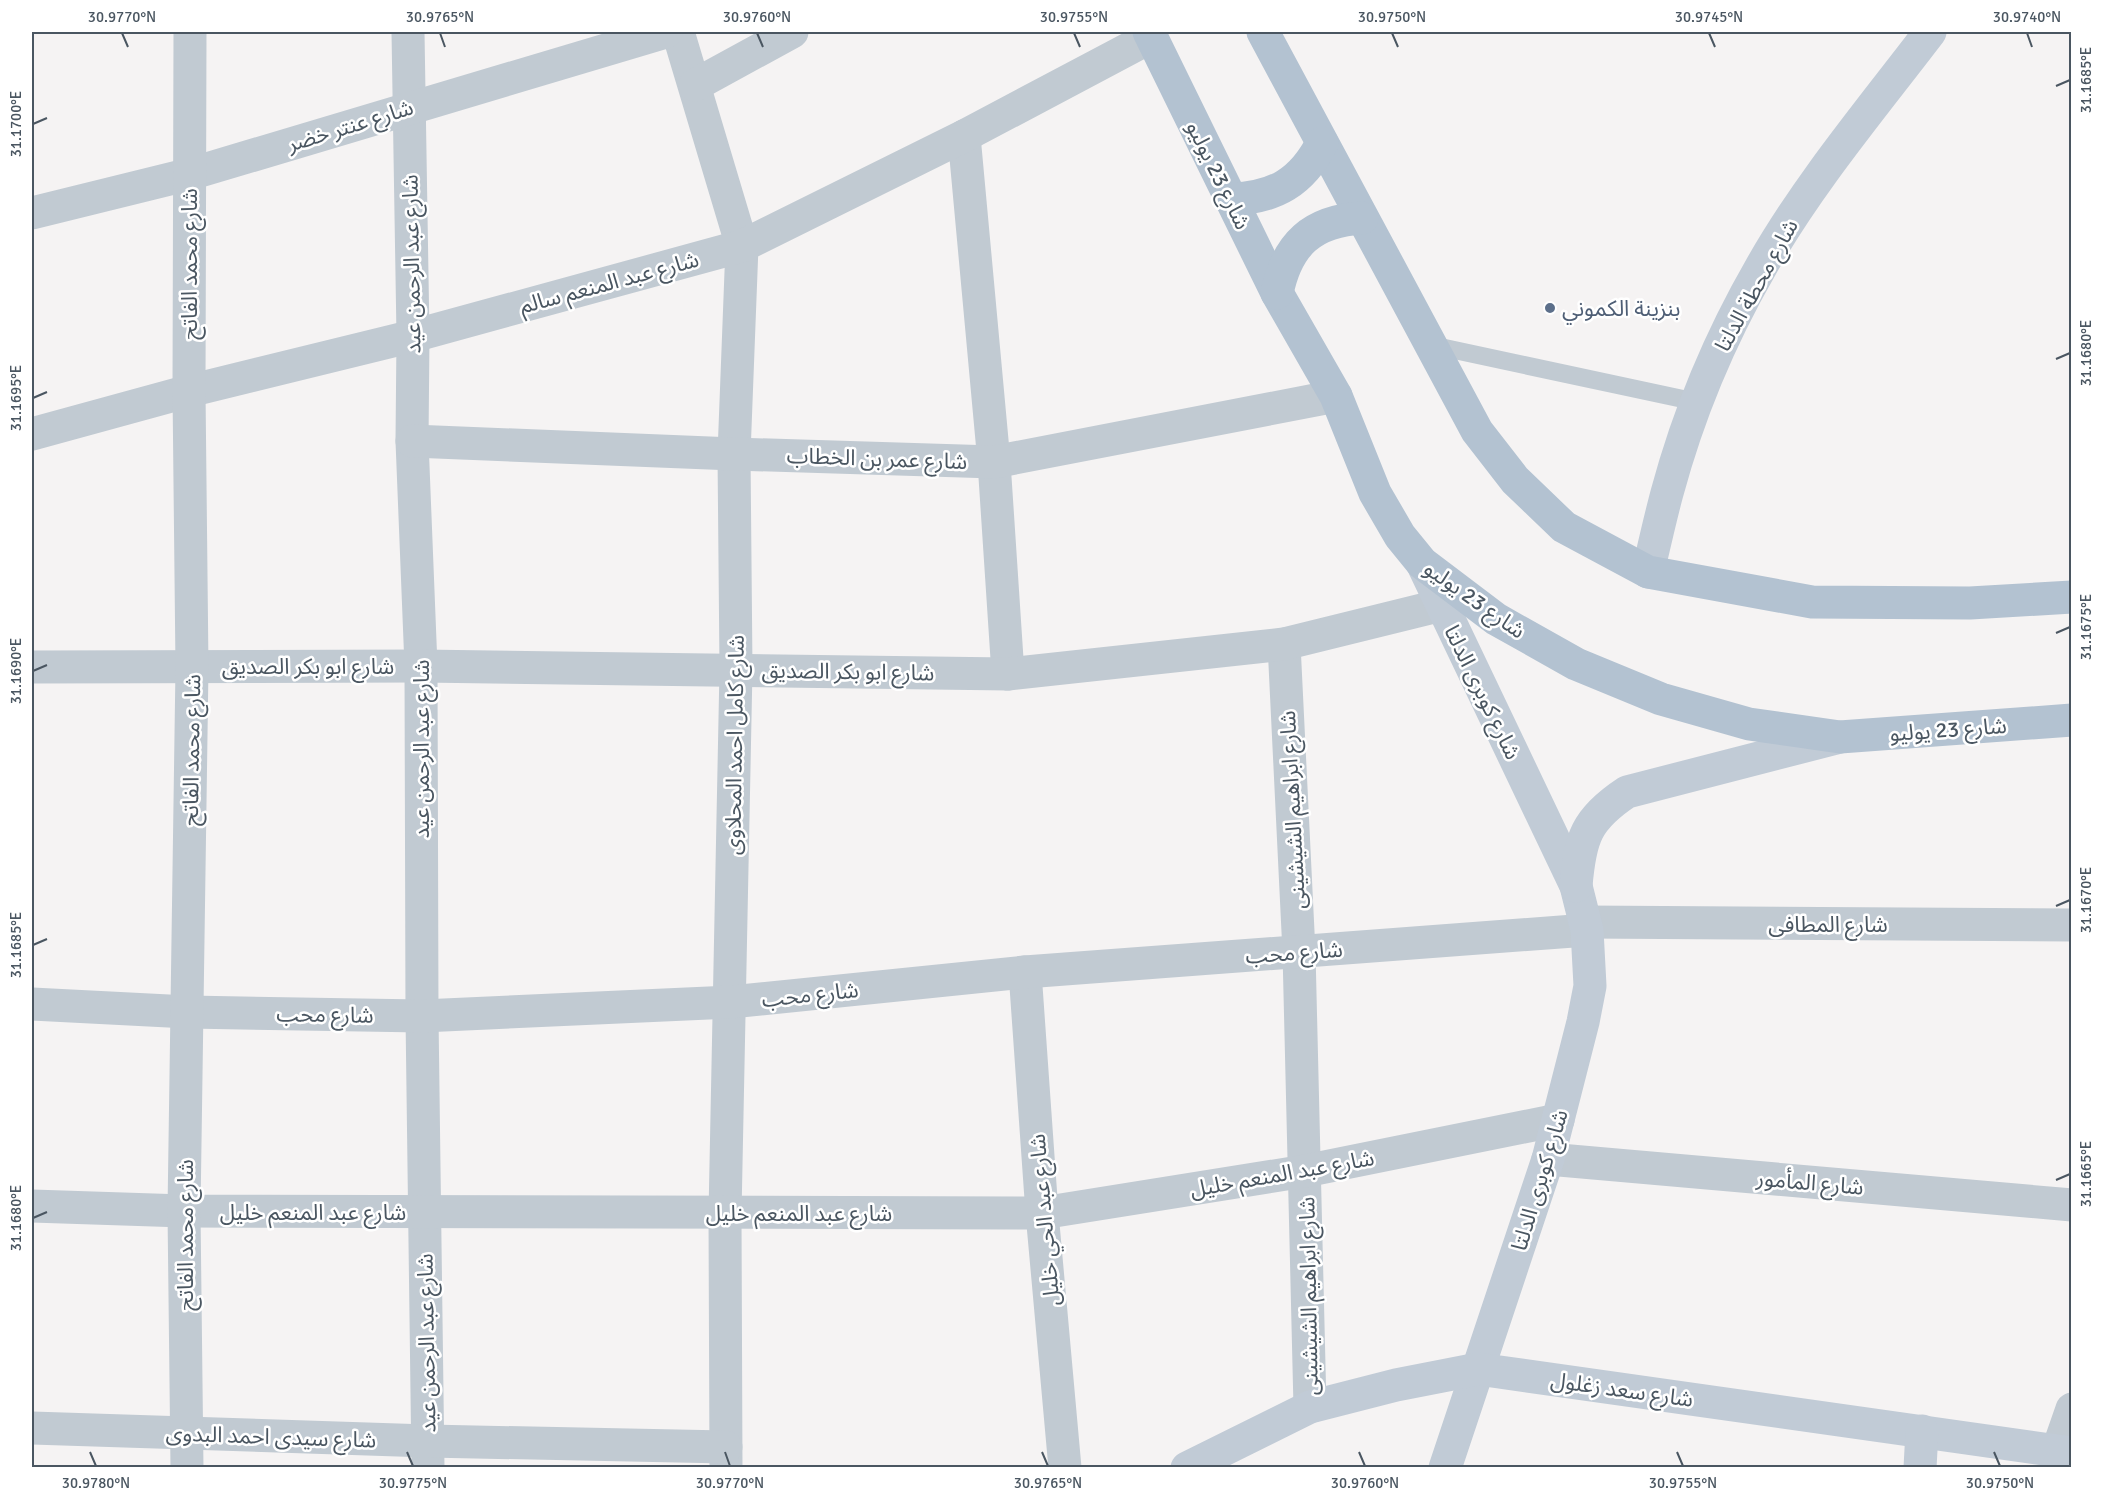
<svg xmlns="http://www.w3.org/2000/svg" width="2103" height="1499" viewBox="0 0 2103 1499" font-family="Signika,'Noto Sans Arabic',sans-serif">
	<style>
		.lines { fill: none; stroke-linecap: round; stroke-linejoin: round }
		.lane { stroke: #c1cad2; stroke-width: 18 }
		.street { stroke: #c1cad2; stroke-width: 33 }
		.secondary { stroke: #c1cbd6; stroke-width: 33 }
		.primary { stroke: #b3c2d1; stroke-width: 33 }
		.ticks { fill: none; stroke: #4a5661; stroke-width: 2 }
		.service-dot { fill: #5c6f8a; stroke: #fff; stroke-width: 2 }
		.labels { text-anchor: middle; stroke-width: 5; stroke-linejoin: round; paint-order: stroke }
		.street-label { font-size: 22px; fill: #4a5661; stroke: #fff }
		.service-label { font-size: 22px; fill: #4e5e75; stroke: #fff; text-anchor: start }
		.neatline { fill: none; stroke: #4a5661; stroke-width: 2 }
		.ticks-label { font-size: 15px; text-anchor: middle; fill: #4a5661 }
	</style>
	<rect width="100%" height="100%" fill="#f5f3f3"/>
	<g class="lines">
		<!-- lane -->
		<polyline class="lane" points="1431,345 1697,402"/>
		<!-- street -->
		<g class="street">
			<polyline points="408,32 413,336 412,441 421,666 422,1016 428,1468"/>
			<polyline points="678,32 742,246 734,454 736,669 725,1214 726,1468"/>
			<polyline points="695,85 792,32"/>
			<polyline points="964,136 994,462 1008,674"/>
			<polyline points="32,213 190,174 666,32"/>
			<polyline points="32,434 189,391 413,336 742,246 964,136 1151,37"/>
			<polyline points="412,441 734,454 994,462 1336,396"/>
			<polyline points="1284,644 1299,952 1310,1407"/>
			<polyline points="32,667 421,666 1008,674 1284,644 1442,605"/>
			<polyline points="1585,922 2072,925"/>
			<polyline points="1025,972 1042,1213 1065,1468"/>
			<polyline points="32,1004 188,1012 422,1016 731,1002 1025,972 1587,930"/>
			<polyline points="1548,1159 2072,1205"/>
			<polyline points="32,1206 184,1211 1042,1213 1305,1171 1558,1120"/>
			<polyline points="32,1428 428,1441 726,1447"/>
			<polyline points="2057,1452 2072,1409"/>
			<polyline points="187,1468 184,1211 192,667 189,391 190,32"/>
		</g>
		<!-- secondary -->
		<g class="secondary">
			<polyline points="1422,563 1576,886 1587,930 1590,986 1583,1022 1548,1159 1445,1468"/>
			<path d="M1648,572C1654,546 1660,519 1667,493C1688,415 1720,338 1761,267C1808,184 1872,108 1930,32"/>
			<path d="M1576,886C1580,838 1586,819 1627,792L1840,737"/>
			<polyline points="1187,1468 1310,1407 1396,1385 1478,1369 2072,1453"/>
			<polyline points="1920,1468 1922,1431"/>
		</g>
		<!-- primary -->
		<g class="primary">
			<polyline points="1149,32 1277,293 1336,396 1375,493 1400,536 1422,563 1496,619 1576,664 1661,699 1749,724 1840,737 2072,720"/>
			<polyline points="1263,32 1477,431 1515,480 1564,527 1648,572 1812,602 1970,603 2072,597"/>
			<path d="M1231,199C1275,198 1302,182 1322,143"/>
			<path d="M1277,293C1287,244 1312,221 1362,218"/>
		</g>
	</g>
	<!-- ticks -->
	<path class="ticks" d="M122,33L128,47M440,33L445,47M757,33L763,47M1074,33L1080,47M1392,33L1398,47M1709,33L1715,47M2027,33L2032,47M2056,86L2070,80M33,124L47,118M2056,359L2070,353M33,398L47,392M2056,633L2070,627M33,671L47,665M2056,906L2070,900M33,945L47,939M2056,1180L2070,1174M33,1218L47,1212M90,1452L96,1466M407,1452L413,1466M725,1452L730,1466M1042,1452L1048,1466M1359,1452L1365,1466M1677,1452L1683,1466M1994,1452L2000,1466"/>
	<!-- markers -->
	<circle class="service-dot" cx="1550" cy="308" r="6"/>
	<g class="labels">
		<!-- street labels -->
		<g class="street-label">
			<text transform="translate(350 125) rotate(-17)" y="8">شارع عنتر خضر</text>
			<text transform="translate(1219 175) rotate(64)" y="8">شارع 23 يوليو</text>
			<text transform="translate(189 264) rotate(-90)" y="8">شارع محمد الفاتح</text>
			<text transform="translate(411 264) rotate(-91)" y="8">شارع عبد الرحمن عيد</text>
			<text transform="translate(609 282) rotate(-15)" y="8">شارع عبد المنعم سالم</text>
			<text transform="translate(1756 285) rotate(-61)" y="8">شارع محطة الدلتا</text>
			<text transform="translate(877 458) rotate(2)" y="8">شارع عمر بن الخطاب</text>
			<text transform="translate(1475 599) rotate(35)" y="8">شارع 23 يوليو</text>
			<text x="308" y="674">شارع ابو بكر الصديق</text>
			<text transform="translate(848 671) rotate(1)" y="8">شارع ابو بكر الصديق</text>
			<text transform="translate(1483 692) rotate(64)" y="8">شارع كوبرى الدلتا</text>
			<text transform="translate(1948 729) rotate(-4)" y="8">شارع 23 يوليو</text>
			<text transform="translate(734 745) rotate(-89)" y="8">شارع كامل احمد المحلاوى</text>
			<text transform="translate(421 749) rotate(-90)" y="8">شارع عبد الرحمن عيد</text>
			<text transform="translate(191 750) rotate(-89)" y="8">شارع محمد الفاتح</text>
			<text transform="translate(1292 810) rotate(-93)" y="8">شارع ابراهيم الشيشينى</text>
			<text x="1828" y="932">شارع المطافى</text>
			<text transform="translate(1294 952) rotate(-4)" y="8">شارع محب</text>
			<text transform="translate(810 994) rotate(-6)" y="8">شارع محب</text>
			<text transform="translate(325 1014) rotate(1)" y="8">شارع محب</text>
			<text transform="translate(1282 1173) rotate(-10)" y="8">شارع عبد المنعم خليل</text>
			<text transform="translate(1539 1180) rotate(-73)" y="8">شارع كوبرى الدلتا</text>
			<text transform="translate(1810 1182) rotate(5)" y="8">شارع المأمور</text>
			<text x="313" y="1220">شارع عبد المنعم خليل</text>
			<text x="799" y="1221">شارع عبد المنعم خليل</text>
			<text transform="translate(1044 1220) rotate(-95)" y="8">شارع عبد الحي خليل</text>
			<text transform="translate(185 1235) rotate(-90)" y="8">شارع محمد الفاتح</text>
			<text transform="translate(1308 1296) rotate(-91)" y="8">شارع ابراهيم الشيشينى</text>
			<text transform="translate(426 1343) rotate(-91)" y="8">شارع عبد الرحمن عيد</text>
			<text transform="translate(1622 1389) rotate(8)" y="8">شارع سعد زغلول</text>
			<text transform="translate(271 1436) rotate(2)" y="8">شارع سيدى احمد البدوى</text>
		</g>
		<!-- service labels -->
		<g class="service-label">
			<text x="1562" y="316">بنزينة الكموني</text>
		</g>
	</g>
	<!-- border -->
	<rect width="2103" height="1499" fill="none" stroke="#ffffff" stroke-width="66"/>
	<rect x="33" y="33" width="2037" height="1433" class="neatline"/>
	<g class="ticks-label">
		<text x="122" y="22">30.9770°N</text>
		<text x="440" y="22">30.9765°N</text>
		<text x="757" y="22">30.9760°N</text>
		<text x="1074" y="22">30.9755°N</text>
		<text x="1392" y="22">30.9750°N</text>
		<text x="1709" y="22">30.9745°N</text>
		<text x="2027" y="22">30.9740°N</text>
		<text transform="translate(2086 80) rotate(-90)" y="5">31.1685°E</text>
		<text transform="translate(16 124) rotate(-90)" y="5">31.1700°E</text>
		<text transform="translate(2086 353) rotate(-90)" y="5">31.1680°E</text>
		<text transform="translate(16 398) rotate(-90)" y="5">31.1695°E</text>
		<text transform="translate(2086 627) rotate(-90)" y="5">31.1675°E</text>
		<text transform="translate(16 671) rotate(-90)" y="5">31.1690°E</text>
		<text transform="translate(2086 900) rotate(-90)" y="5">31.1670°E</text>
		<text transform="translate(16 945) rotate(-90)" y="5">31.1685°E</text>
		<text transform="translate(2086 1174) rotate(-90)" y="5">31.1665°E</text>
		<text transform="translate(16 1218) rotate(-90)" y="5">31.1680°E</text>
		<text x="96" y="1488">30.9780°N</text>
		<text x="413" y="1488">30.9775°N</text>
		<text x="730" y="1488">30.9770°N</text>
		<text x="1048" y="1488">30.9765°N</text>
		<text x="1365" y="1488">30.9760°N</text>
		<text x="1683" y="1488">30.9755°N</text>
		<text x="2000" y="1488">30.9750°N</text>
	</g>
</svg>
